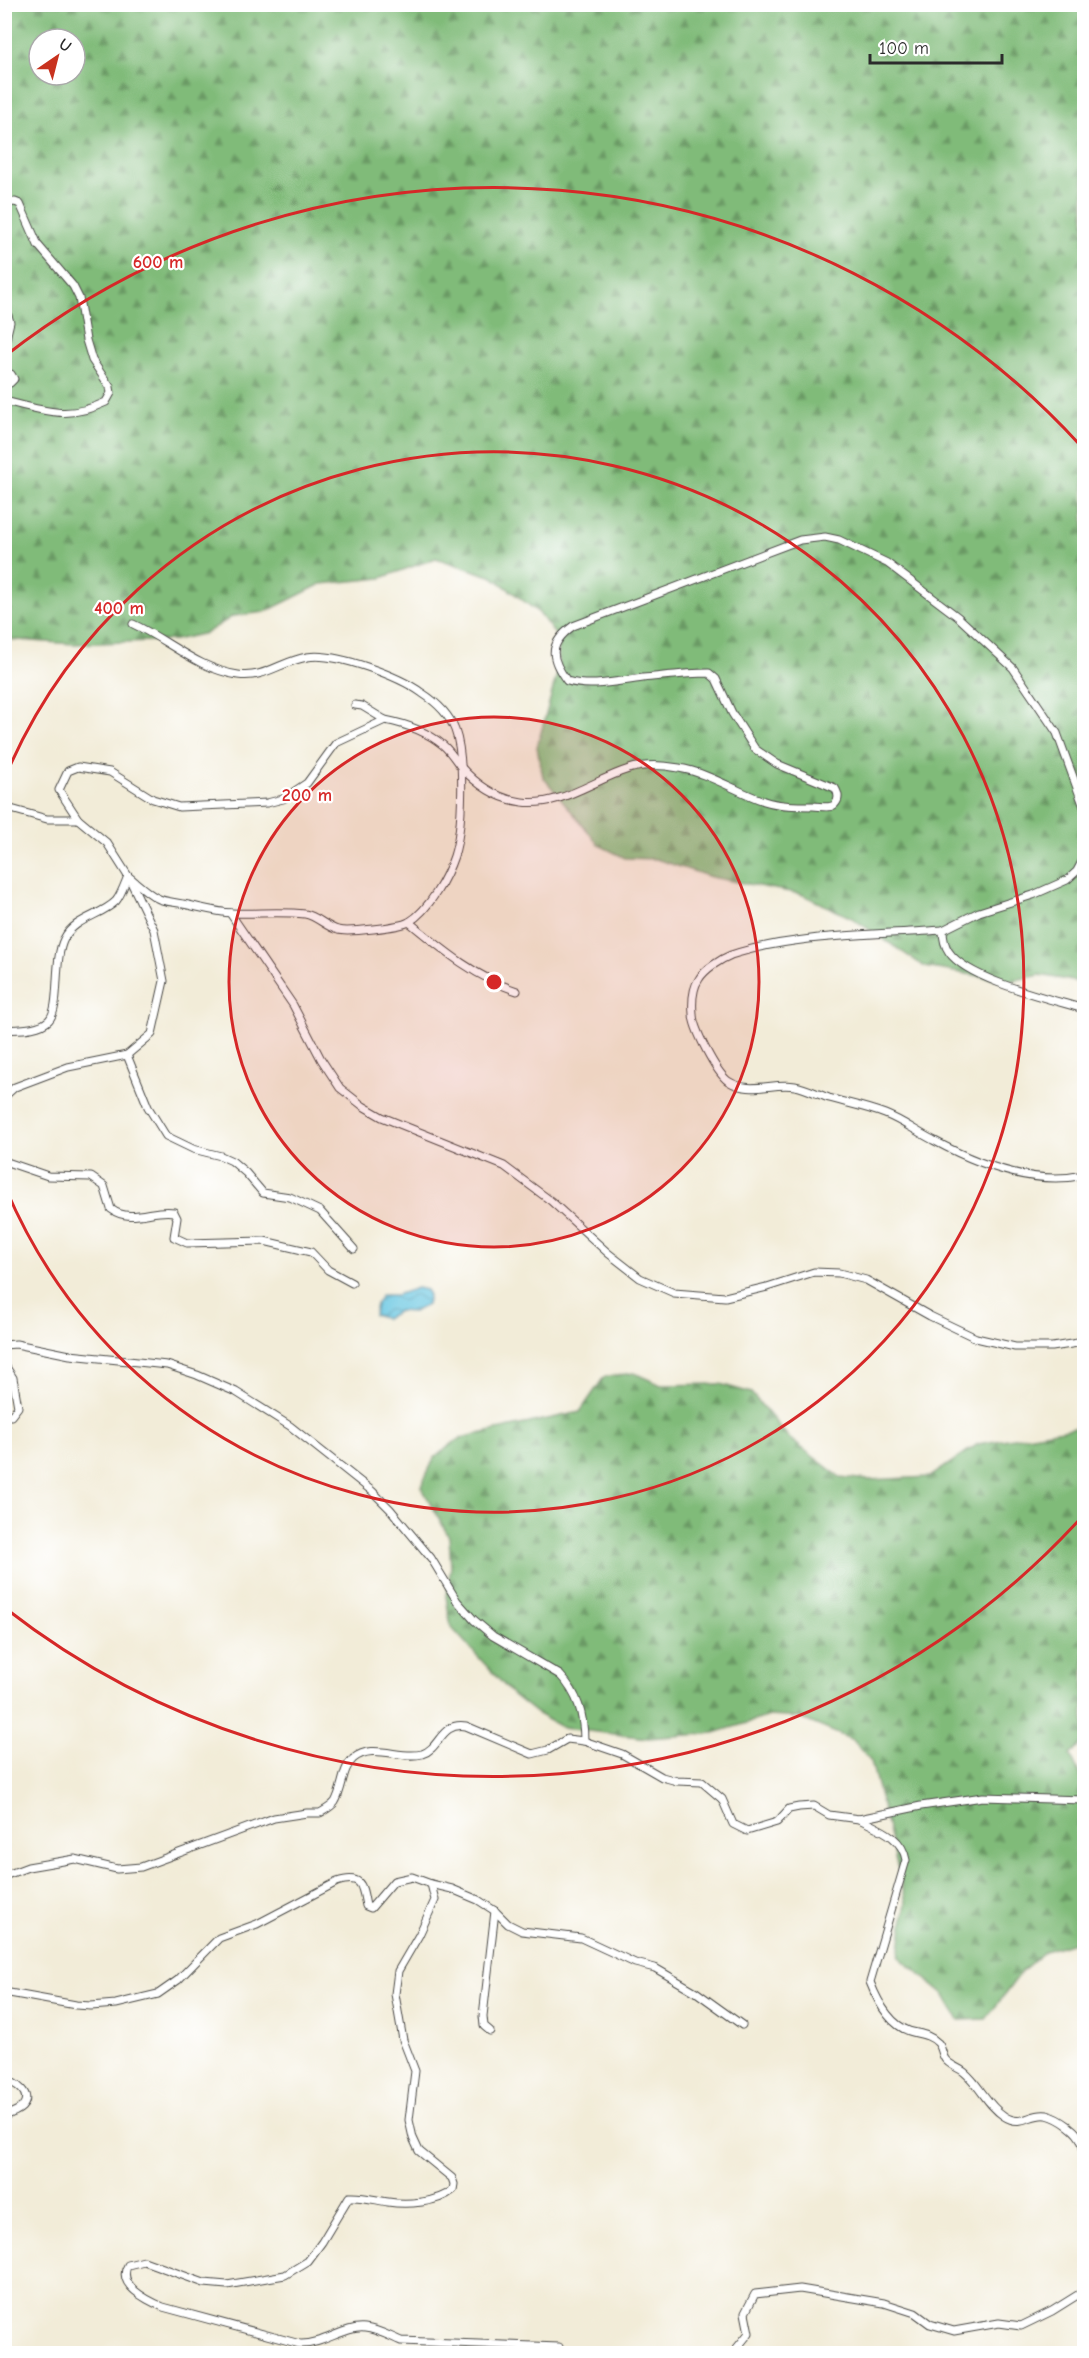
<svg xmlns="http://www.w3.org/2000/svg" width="1089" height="2358" viewBox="0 0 1089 2358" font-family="'Comic Neue',sans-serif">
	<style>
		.forest { fill: url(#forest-firs); stroke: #567352; stroke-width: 1.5; fill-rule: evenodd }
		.water { fill: url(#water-waves); stroke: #467886; stroke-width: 1.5 }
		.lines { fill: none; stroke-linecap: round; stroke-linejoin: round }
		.minor-casing { stroke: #494845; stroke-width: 9 }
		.minor { stroke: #fff; stroke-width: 7 }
		.ring { fill: none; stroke: #d62828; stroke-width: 3 }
		.centre { fill: #d62828; stroke: #fff; stroke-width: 3 }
		.ring-label { font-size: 18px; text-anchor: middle; font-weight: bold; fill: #d62828; stroke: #fff; stroke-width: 4.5; stroke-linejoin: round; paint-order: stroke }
	</style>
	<defs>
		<pattern id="forest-firs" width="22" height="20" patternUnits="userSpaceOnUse" patternTransform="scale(1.5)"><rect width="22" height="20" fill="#80bb79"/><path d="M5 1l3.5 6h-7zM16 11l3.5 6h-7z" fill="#699863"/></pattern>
		<pattern id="water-waves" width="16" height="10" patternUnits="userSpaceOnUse" patternTransform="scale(1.5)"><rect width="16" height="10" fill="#62c4e0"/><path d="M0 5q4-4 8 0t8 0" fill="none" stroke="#519fb6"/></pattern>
	</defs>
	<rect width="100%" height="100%" fill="#fff"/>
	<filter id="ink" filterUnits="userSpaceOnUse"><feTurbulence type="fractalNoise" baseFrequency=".0167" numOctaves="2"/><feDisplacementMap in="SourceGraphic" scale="12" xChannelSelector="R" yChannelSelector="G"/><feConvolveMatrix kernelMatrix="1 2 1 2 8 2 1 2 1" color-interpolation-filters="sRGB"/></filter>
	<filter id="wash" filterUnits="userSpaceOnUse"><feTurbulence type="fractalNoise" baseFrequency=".008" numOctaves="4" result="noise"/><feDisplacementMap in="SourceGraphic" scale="24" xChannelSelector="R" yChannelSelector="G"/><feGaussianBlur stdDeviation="1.35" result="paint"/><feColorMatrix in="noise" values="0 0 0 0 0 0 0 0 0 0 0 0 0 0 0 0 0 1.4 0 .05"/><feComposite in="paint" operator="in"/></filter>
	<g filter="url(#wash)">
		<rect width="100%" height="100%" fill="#f2ecd8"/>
		<!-- forest -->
		<g class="forest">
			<path d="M4,5H1084V983L1040,975L1010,981L925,967L852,918L801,894L711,877L656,859L625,858L599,845L543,777L537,747L559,667L557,637L539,613L493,577L436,558L381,578L321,584L265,612L233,616L206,633L175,640L74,644L5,639ZM39,39H75V75H39Z"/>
			<polygon points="634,1373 661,1385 720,1384 751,1393 790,1439 840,1477 868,1480 930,1477 978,1444 1074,1428 1084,1424 1084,1741 1070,1755 1084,1783 1084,1939 1045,1951 1023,1970 986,2019 959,2020 944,1994 899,1957 906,1901 871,1761 853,1740 800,1718 770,1716 714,1733 648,1738 563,1728 536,1713 513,1695 451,1627 446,1596 451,1567 449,1537 421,1486 435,1457 460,1438 580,1412 604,1377"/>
		</g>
		<!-- water -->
		<polygon class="water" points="417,1288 426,1290 429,1295 427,1305 413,1312 398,1311 385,1319 374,1315 376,1304 381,1295 396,1295"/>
	</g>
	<g filter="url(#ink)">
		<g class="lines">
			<defs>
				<g id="minor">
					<path d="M4,203L15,202L20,204L38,245L73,286L79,298L86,340L92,360L110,387L111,393L106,402C66,421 45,410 4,401"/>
					<polyline points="4,303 10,322 4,347"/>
					<polyline points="4,372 11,374 14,379 10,383 4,383"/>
					<path d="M385,720C406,724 426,731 443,745C450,751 455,759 460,766C476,784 497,799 522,802C561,807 593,780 629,769C645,764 663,765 679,768C709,773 735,791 764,801C779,806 797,806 813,806C820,806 831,809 835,804C840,799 838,793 835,788L777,764L755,749L732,713L716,679L709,673C687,673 665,676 643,678C617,681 592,688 567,681C550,658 548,644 573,626L800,540L825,537L839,540L887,563L958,617L1013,668L1057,733L1084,807"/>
					<polyline points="4,807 47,819 78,819"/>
					<path d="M1084,858L1077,871L1067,880L1033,895L979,912L943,930C943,938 944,945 949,952C968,980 1051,999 1084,1009"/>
					<polyline points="230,913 293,1005 321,1059 340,1088 363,1106 382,1117 504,1166 551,1201 608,1253 640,1278 674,1293 725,1297 767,1287 814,1272 839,1273 866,1280 930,1316 976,1338 1015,1347 1052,1347 1084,1342"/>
					<path d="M409,922C443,950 475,977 517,991"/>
					<path d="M943,930C876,935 795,934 731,955C721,959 705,969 699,979C692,989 692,1002 693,1014C693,1028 716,1072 728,1081C750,1095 772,1082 795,1086C806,1088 817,1094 829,1098C847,1103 867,1107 885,1114C903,1121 917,1132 933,1140C977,1164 1034,1186 1084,1175"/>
					<path d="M4,1030C18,1029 39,1030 49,1020C61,1007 53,960 64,939C74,918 101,916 116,901C121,895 125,883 128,876C137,883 147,893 157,898C164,902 175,902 183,904C199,907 216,912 232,913C256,914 281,911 305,914C317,916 326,927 338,930C347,933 400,927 409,922C429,910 447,877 454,856C463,828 465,757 455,730C449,714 436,702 422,693C399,676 335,652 307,657C282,661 264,679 238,675C198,669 168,640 133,624"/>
					<polyline points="127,1055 148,1107 166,1136 193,1149 221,1156 232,1161 246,1173 263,1193 290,1197 320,1211 354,1249"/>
					<polyline points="4,1097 15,1087 68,1067 127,1055 152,1034 164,981 154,930 128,876 107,843 78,819 59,790 68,771 78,767 110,772 153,799 179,807 267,803 283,799 307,783 336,743 385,720 362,706 355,705"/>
					<path d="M4,1161L48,1176L91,1177L104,1186L111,1209C131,1224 153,1208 174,1212L177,1218L174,1237L187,1243L264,1241L311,1252L328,1270L352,1283"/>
					<path d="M4,1345L16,1344L70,1355L167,1365L197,1375L236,1392L290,1426L372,1491L390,1509L431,1558L457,1601L474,1620L493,1636L560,1675C578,1694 584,1715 584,1741"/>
					<polyline points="4,1364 13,1378 18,1407 11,1416 4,1413"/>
					<path d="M859,1819C879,1829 902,1836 906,1860L870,1982C877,2000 889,2024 909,2031C918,2034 930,2034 938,2043C942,2047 942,2055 945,2059C950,2066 958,2067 964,2072C980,2085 986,2104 1004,2116C1022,2128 1031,2112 1047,2115C1059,2118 1079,2131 1082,2143C1084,2148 1084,2155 1084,2161"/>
					<path d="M4,1876L28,1867L75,1859L117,1869L141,1867L274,1818L307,1813H320C325,1810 331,1807 335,1802C343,1789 342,1768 353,1759C372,1742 400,1760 422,1754C441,1748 440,1722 466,1726L532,1754L548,1750L567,1739L584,1741L622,1754L662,1777L677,1781L702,1782L722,1799L733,1824L747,1831L777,1822L789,1809L799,1807L814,1806L829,1815L859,1819L921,1806L983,1797L1084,1800"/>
					<polyline points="431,1884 452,1889 478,1900 495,1911 508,1924 522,1931 581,1938 635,1963 655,1968 696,1992 742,2025"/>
					<path d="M4,1992L76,2005L91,2006L116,2004L158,1994L178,1980L219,1938L257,1924L337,1882C362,1874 362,1885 366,1906L371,1908L394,1881L412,1877L431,1884L435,1900L419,1935L398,1971L395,1994L403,2040L415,2071L409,2120L413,2138L419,2151L452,2178L454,2184L453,2190C437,2203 407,2205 388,2202C375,2200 362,2196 349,2197L322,2242L308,2261L285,2275L227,2285L204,2283L144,2261L128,2265C116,2285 147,2300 163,2307L300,2344C323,2345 344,2326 365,2328C377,2329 389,2336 401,2341L559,2347"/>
					<polyline points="490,2031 484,2026 483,2016 495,1911"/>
					<path d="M4,2080C15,2082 34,2094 22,2107C18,2111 10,2114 4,2116"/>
					<polyline points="1084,2167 1084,2179"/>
					<polyline points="732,2354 749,2333 745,2313 755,2294 800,2289 884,2303 915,2313 930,2324 954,2331 999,2323 1021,2326 1052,2311 1084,2291"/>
				</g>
			</defs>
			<!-- minor casing -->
			<use href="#minor" class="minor-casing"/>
			<!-- minor -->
			<use href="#minor" class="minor"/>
		</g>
	</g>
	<!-- distance rings -->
	<circle cx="494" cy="982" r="265" fill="#d62828" fill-opacity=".12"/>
	<g class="ring">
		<circle cx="494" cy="982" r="265"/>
		<path d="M6 775A530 530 0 1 1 6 1189"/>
		<path d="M1080 1519A795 795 0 0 1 5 1608M5 356A795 795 0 0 1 1080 445"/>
	</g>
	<circle cx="494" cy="982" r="9" class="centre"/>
	<g class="ring-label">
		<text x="158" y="268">600 m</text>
		<text x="119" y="614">400 m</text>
		<text x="307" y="801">200 m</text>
	</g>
	<!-- margin -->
	<rect width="1089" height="2358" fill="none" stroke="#fff" stroke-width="24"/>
	<!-- north arrow -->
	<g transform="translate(57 57) rotate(35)"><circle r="28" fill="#ffffff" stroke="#aaaaaa" stroke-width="1.5"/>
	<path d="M0-4.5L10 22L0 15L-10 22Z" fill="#c8321e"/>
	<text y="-9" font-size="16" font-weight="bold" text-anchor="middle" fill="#2b2b2b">U</text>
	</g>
	<!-- scale -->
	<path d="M870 54v9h132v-9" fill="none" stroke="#2b2b2b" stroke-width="3"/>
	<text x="879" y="54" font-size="18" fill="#2b2b2b" stroke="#ffffff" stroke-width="4.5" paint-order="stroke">100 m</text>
</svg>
